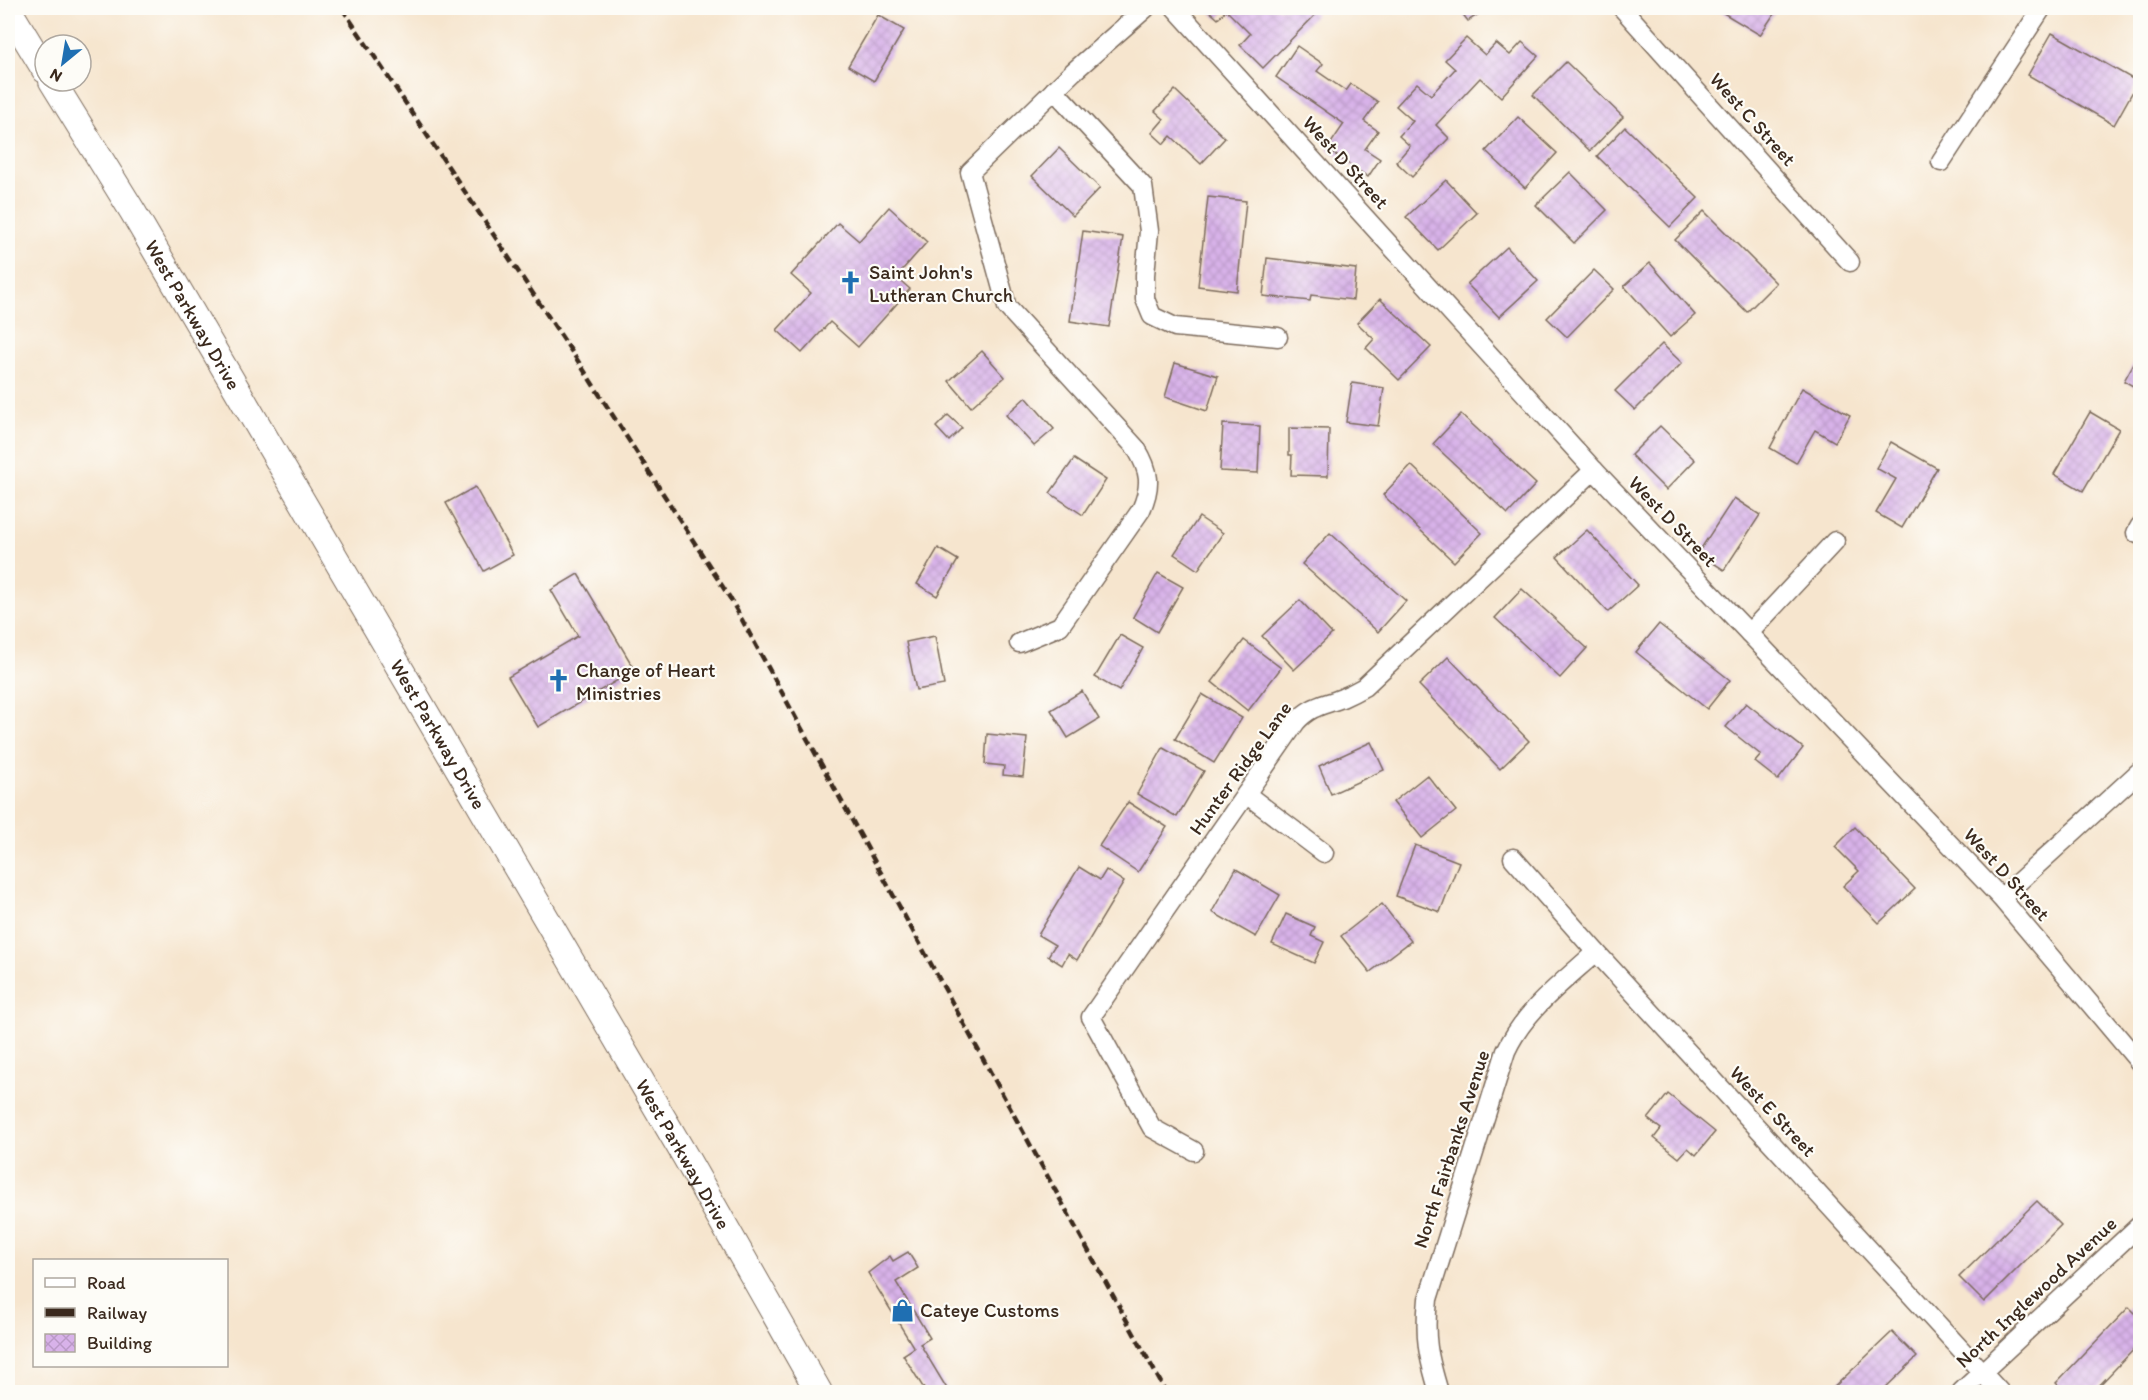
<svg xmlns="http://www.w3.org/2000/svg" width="2148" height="1400" viewBox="0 0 2148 1400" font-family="Itim,sans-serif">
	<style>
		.building { fill: url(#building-cross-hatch) }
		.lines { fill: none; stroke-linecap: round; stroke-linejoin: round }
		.street-casing { stroke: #7c6b5c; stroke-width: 21 }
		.secondary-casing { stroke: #7c6b5c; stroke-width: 28 }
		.street { stroke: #fff; stroke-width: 18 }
		.secondary { stroke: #fff; stroke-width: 26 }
		.rail { stroke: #3b2a1e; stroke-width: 4.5; stroke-dasharray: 9 4.5; stroke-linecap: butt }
		.labels { text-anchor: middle; stroke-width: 4.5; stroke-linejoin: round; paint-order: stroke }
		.street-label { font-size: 20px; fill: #3b2a1e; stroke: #fdfcf7 }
		.poi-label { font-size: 20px; fill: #3b2a1e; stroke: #fdfcf7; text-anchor: start }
	</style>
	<defs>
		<pattern id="building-cross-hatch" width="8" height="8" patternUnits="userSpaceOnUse" patternTransform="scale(1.5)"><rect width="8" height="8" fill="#d8b2e9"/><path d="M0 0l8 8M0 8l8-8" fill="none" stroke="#ba99c7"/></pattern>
	</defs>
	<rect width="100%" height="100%" fill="#fdfcf7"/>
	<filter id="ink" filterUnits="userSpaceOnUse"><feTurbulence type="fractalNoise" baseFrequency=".0167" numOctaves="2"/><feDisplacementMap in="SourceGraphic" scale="12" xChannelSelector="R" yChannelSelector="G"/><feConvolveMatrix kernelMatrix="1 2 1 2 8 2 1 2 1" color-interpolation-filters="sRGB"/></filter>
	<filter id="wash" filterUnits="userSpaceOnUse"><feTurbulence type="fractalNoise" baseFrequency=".008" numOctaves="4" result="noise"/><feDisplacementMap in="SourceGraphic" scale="24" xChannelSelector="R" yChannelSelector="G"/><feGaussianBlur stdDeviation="1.35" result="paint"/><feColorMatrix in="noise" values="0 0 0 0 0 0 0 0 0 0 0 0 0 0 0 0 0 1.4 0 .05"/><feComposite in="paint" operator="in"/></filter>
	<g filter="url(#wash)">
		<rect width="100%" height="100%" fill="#f6e5ce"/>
		<g id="blocks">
			<!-- building -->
			<g class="building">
				<polygon points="1206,8 1309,8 1316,14 1263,68 1240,45 1250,34 1226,10 1218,19"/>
				<polygon points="1458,8 1488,8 1468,21"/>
				<polygon points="1715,8 1778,8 1760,35"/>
				<polygon points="878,15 904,30 874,81 848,66"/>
				<polygon points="2052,33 2138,82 2114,125 2028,75"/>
				<polygon points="1466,38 1485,55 1496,43 1510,55 1522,42 1538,56 1501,97 1480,78 1436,125 1449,138 1412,177 1396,162 1410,146 1399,136 1413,121 1396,106 1417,83 1431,95 1455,69 1445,60"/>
				<polygon points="1297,46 1323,64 1317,71 1346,91 1351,84 1378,102 1364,121 1378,131 1365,149 1380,159 1368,177 1327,149 1344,124 1276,77"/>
				<polygon points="1566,62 1623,117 1590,151 1533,95"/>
				<polygon points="1175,90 1225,138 1201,164 1171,136 1164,144 1152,133 1164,119 1155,111"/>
				<polygon points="1518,117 1557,153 1525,188 1486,151"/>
				<polygon points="1625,127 1698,198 1670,227 1597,156"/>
				<polygon points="1059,148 1100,188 1073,216 1032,176"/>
				<polygon points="1570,172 1607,210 1574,243 1536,205"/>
				<polygon points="1446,180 1477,213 1438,250 1406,217"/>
				<polygon points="1208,197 1246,201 1237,291 1198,286"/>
				<polygon points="889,207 927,242 896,277 910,289 858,347 830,322 802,353 777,330 811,293 791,275 838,223 859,241"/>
				<polygon points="1704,211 1776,283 1747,312 1675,240"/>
				<polygon points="1083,231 1123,237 1109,327 1070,321"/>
				<polygon points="1507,247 1538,281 1499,317 1467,284"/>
				<polygon points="1267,258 1356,269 1353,300 1311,295 1310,301 1263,296"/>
				<polygon points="1650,263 1695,315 1670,337 1624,286"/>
				<polygon points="1594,270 1614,289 1567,337 1547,318"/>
				<polygon points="1380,299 1431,347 1399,380 1366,348 1374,339 1357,323"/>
				<polygon points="1662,344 1682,363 1635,410 1615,391"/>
				<polygon points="982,351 1005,377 971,407 949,381"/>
				<polygon points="2140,352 2140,390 2124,381"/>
				<polygon points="1175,363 1218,376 1207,411 1165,397"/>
				<polygon points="1352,383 1384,388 1378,426 1346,422"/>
				<polygon points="1802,388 1850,415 1835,442 1815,430 1796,463 1770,448"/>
				<polygon points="1026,397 1054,429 1034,446 1006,415"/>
				<polygon points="2090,412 2119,429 2083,491 2054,474"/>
				<polygon points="1461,414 1536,484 1508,514 1433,444"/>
				<polygon points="948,415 962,428 949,441 936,427"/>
				<polygon points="1223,424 1260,426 1258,473 1220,471"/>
				<polygon points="1660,426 1695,460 1666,490 1631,455"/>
				<polygon points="1289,428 1329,429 1328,476 1291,475 1292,455 1289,455"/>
				<polygon points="1891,442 1937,468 1902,528 1876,513 1896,479 1876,468"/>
				<polygon points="1074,459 1106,480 1083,515 1050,493"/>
				<polygon points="1411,465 1482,533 1454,562 1383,495"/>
				<polygon points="475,487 513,555 484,571 446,503"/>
				<polygon points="1734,498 1760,515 1724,570 1698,553"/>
				<polygon points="1199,517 1223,533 1198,570 1174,554"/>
				<polygon points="1587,530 1638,585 1608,612 1557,557"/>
				<polygon points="1330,533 1406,601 1378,632 1302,564"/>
				<polygon points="938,548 958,560 937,596 917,584"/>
				<polygon points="1158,573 1183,587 1157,632 1133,617"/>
				<polygon points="578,574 635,670 538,727 508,677 578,636 551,590"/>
				<polygon points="1522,589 1587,648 1560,678 1495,618"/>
				<polygon points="1300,600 1332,634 1294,670 1262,636"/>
				<polygon points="1659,624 1730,680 1707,709 1636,652"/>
				<polygon points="1120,635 1143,648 1119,691 1095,677"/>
				<polygon points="935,636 944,685 916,690 906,642"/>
				<polygon points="1244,640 1281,668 1248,711 1212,682"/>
				<polygon points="1448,657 1529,741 1500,769 1419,685"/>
				<polygon points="1082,691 1099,719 1068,738 1051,710"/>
				<polygon points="1202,694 1242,718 1214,763 1175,739"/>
				<polygon points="1746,703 1803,748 1778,780 1755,762 1761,755 1726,727"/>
				<polygon points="987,734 1027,738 1023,777 1003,775 1004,766 985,764"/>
				<polygon points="1371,742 1384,770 1331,794 1319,766"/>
				<polygon points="1163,748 1204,771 1177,817 1137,794"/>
				<polygon points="1427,775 1456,811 1422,838 1393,802"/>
				<polygon points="1128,802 1167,827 1138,872 1099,846"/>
				<polygon points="1855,827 1915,889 1879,923 1843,886 1859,871 1835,847"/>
				<polygon points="1415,845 1459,862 1440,912 1396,896"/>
				<polygon points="1079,867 1100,880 1106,870 1124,882 1077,960 1068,954 1062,965 1048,956 1055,945 1038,935"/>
				<polygon points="1236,869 1280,895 1256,937 1212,912"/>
				<polygon points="1382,904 1411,941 1370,972 1341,936"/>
				<polygon points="1286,914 1315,927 1311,936 1324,942 1314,963 1272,944"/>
				<polygon points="1668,1094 1715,1132 1696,1155 1688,1148 1679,1158 1654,1138 1661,1129 1648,1119"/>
				<polygon points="2037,1201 2061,1225 1984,1302 1959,1277"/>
				<polygon points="908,1252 918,1268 896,1282 930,1338 920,1344 949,1392 926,1392 903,1355 914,1348 868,1273 890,1256 893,1261"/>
				<polygon points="2129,1307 2140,1318 2140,1343 2093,1392 2066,1392 2056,1383"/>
				<polygon points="1892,1332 1917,1357 1881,1392 1829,1392"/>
			</g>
		</g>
	</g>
	<g filter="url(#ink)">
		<use href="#blocks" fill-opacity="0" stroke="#7c6b5c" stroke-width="1.5"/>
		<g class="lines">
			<defs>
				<g id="street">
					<polyline points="1175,8 1594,470 2001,898 2140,1063"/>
					<polyline points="1622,8 1850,262"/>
					<polyline points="1054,90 1143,186 1149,231 1145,275 1145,299 1152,316 1175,327 1278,337"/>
					<polyline points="1941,162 2042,8"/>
					<polyline points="2140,526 2136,533 2140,535"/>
					<polyline points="1749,633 1835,541"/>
					<path d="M1019,643L1060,626L1141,510C1152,485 1150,471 1136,448L1007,307L970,172L1073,72L1146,8"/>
					<polyline points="1246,794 1324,853"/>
					<polyline points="1513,858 1596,952 2000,1392"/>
					<polyline points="2001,898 2140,771"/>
					<path d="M1194,1151L1152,1128L1091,1017L1296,722C1312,705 1322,706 1342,698C1349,695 1357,691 1364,687L1594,470"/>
					<path d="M1439,1392C1428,1356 1424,1338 1428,1299L1506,1051C1525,1010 1563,982 1596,952"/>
					<polyline points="1961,1392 2140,1225"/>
				</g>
				<g id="secondary">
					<polyline points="8,9 45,70"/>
					<path id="s1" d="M52,81L133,212L685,1156L819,1392"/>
				</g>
			</defs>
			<!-- street casing -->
			<use href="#street" class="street-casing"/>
			<!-- secondary casing -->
			<use href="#secondary" class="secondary-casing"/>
			<!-- street -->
			<use href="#street" class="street"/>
			<!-- secondary -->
			<use href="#secondary" class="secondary"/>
			<!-- rail -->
			<polyline class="rail" points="342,8 576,358 730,598 1166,1392"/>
		</g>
	</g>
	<!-- icons -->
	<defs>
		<symbol id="church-bare" viewBox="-9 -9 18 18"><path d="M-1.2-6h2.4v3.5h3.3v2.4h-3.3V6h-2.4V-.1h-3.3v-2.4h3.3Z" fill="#1f6fb2" stroke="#fdfcf7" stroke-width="2.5" paint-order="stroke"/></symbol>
		<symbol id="shop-bare" viewBox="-9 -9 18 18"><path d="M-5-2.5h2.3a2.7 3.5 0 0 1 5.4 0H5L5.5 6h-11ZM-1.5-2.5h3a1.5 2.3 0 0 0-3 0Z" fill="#1f6fb2" stroke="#fdfcf7" stroke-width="2.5" paint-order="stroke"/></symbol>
	</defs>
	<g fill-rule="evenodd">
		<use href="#church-bare" x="834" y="266" width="33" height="33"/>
		<use href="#church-bare" x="542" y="664" width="33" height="33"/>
		<use href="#shop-bare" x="886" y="1294" width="33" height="33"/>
	</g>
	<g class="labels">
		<!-- street labels -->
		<g class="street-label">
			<text transform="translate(1753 119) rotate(48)" y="7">West C Street</text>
			<text transform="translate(1346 162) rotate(48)" y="7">West D Street</text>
			<text dy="7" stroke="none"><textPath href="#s1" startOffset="273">West Parkway Drive</textPath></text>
			<text transform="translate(1673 521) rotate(46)" y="7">West D Street</text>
			<text dy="7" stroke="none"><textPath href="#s1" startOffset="759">West Parkway Drive</textPath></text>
			<text transform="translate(1240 768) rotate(-54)" y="7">Hunter Ridge Lane</text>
			<text transform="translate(2007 874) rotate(48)" y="7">West D Street</text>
			<text transform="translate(1773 1111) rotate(47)" y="7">West E Street</text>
			<text transform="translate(1451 1149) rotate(-72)" y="7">North Fairbanks Avenue</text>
			<text dy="7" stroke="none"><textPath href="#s1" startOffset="1245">West Parkway Drive</textPath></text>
			<text transform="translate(2036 1292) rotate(-43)" y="7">North Inglewood Avenue</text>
		</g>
		<!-- poi labels -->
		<g class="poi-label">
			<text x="869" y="279">Saint John's<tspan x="869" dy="23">Lutheran Church</tspan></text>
			<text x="576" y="677">Change of Heart<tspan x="576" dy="23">Ministries</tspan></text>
			<text x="920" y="1317">Cateye Customs</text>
		</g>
	</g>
	<!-- margin -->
	<rect width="2148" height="1400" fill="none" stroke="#fdfcf7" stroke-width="30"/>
	<!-- legend -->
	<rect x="33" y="1259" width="195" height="108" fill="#fdfcf7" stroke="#afa8a0" stroke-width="1.5"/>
	<rect x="45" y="1278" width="30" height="9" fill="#ffffff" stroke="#afa8a0" stroke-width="1.5"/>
	<text x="87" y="1289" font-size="18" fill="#3b2a1e">Road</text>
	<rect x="45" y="1308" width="30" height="9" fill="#3b2a1e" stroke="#afa8a0" stroke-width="1.5"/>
	<text x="87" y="1319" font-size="18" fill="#3b2a1e">Railway</text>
	<rect x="45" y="1334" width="30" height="18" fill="url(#building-cross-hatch)" stroke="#afa8a0" stroke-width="1.5"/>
	<text x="87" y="1349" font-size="18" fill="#3b2a1e">Building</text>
	<!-- north arrow -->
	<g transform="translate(63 63) rotate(210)"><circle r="28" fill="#fdfcf7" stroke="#afa8a0" stroke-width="1.5"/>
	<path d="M0-4.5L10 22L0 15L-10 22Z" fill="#1f6fb2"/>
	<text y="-9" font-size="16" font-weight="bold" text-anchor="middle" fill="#3b2a1e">N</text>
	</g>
</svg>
